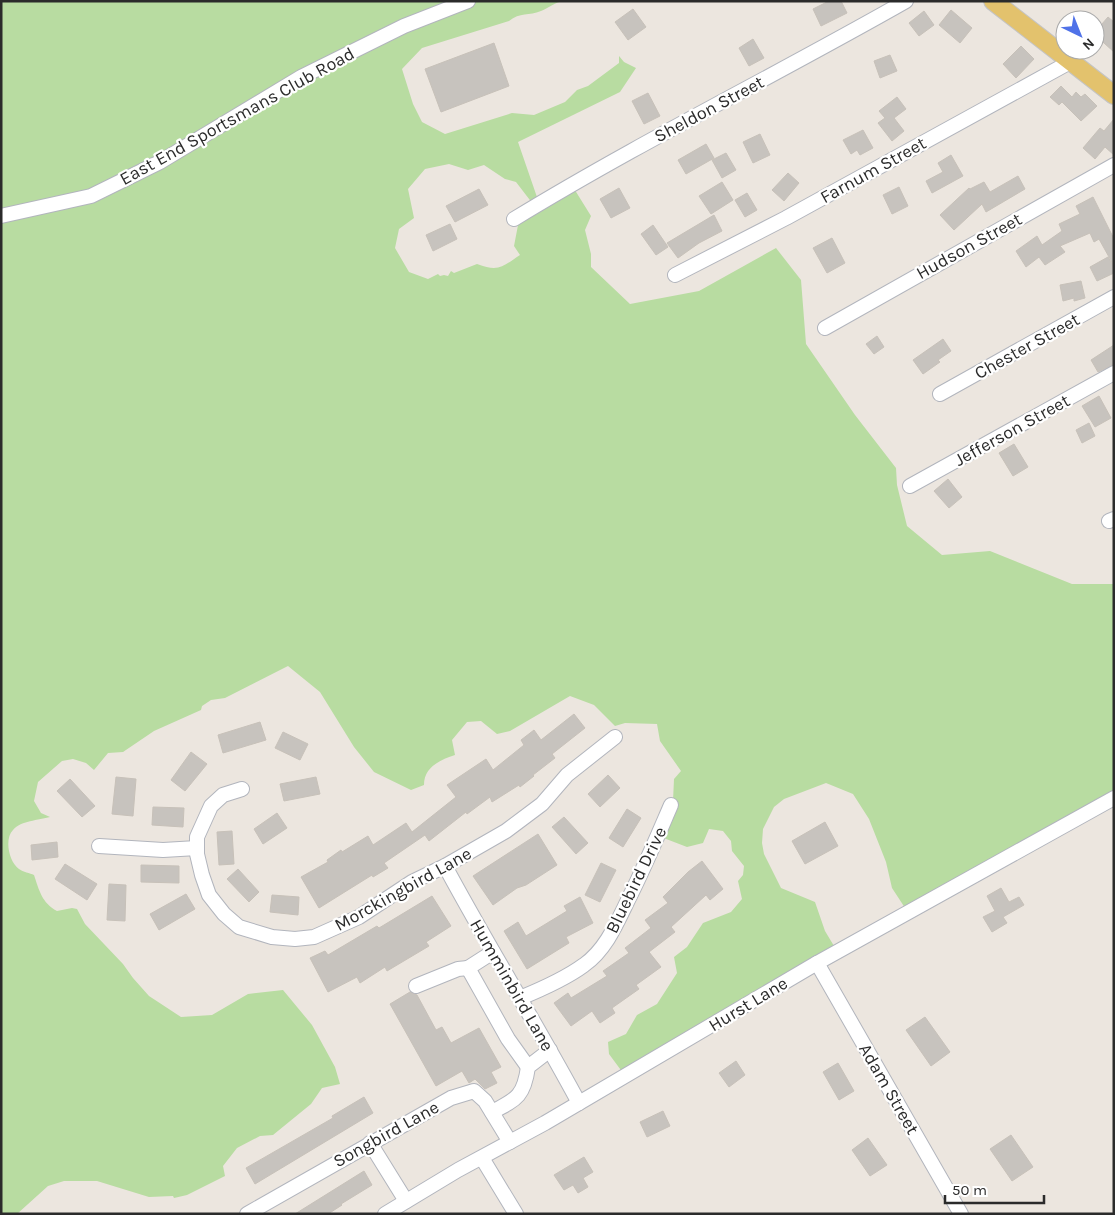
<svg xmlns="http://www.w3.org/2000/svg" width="1115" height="1215" viewBox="0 0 1115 1215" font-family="Karla,sans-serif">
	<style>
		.green { fill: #b8dca1; fill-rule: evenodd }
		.building { fill: #c7c3be; stroke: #c7c1b9 }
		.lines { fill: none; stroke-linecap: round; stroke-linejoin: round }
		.minor-casing { stroke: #b2b5bd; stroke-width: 16 }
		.major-casing { stroke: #c4c4c4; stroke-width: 20 }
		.minor { stroke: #fff; stroke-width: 14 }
		.major { stroke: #e3c26d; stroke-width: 18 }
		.labels { text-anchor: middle; stroke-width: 4.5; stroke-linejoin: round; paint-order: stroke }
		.street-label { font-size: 18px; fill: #2b2b2b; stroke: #fff }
	</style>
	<rect width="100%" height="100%" fill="#ece6df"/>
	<!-- green -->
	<path class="green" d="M1,1H452L467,5L476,1H564C555,2 549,8 541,11C529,16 520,12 509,21L422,48L402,69L413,104L422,122L445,134L512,113L534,115L565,102L577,90L588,86L619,63V56L624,62L636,68L620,92L518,142L538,200L573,187L591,216L585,230L591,254V267L630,304L699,291L776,248L801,280L806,344L855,415L896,468L897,485L907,526L942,555L990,551L1072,584H1114V801L909,914L892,888L886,862L869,819L853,794L826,783L784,799L774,807L763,829L762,843L764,854L781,888L815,902L825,931L834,946L626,1077L609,1054L608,1042L626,1034L637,1015L657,1004L677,973L674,957L687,947L703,923L731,912L742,899L738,881L743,875L744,866L732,851L731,841L723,831L709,829L703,843L687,847L661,837L673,801L674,779L681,771L660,741L657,724L625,723L615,726L594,705L570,696L510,731L497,734L481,721L467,722L452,740L455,755C440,760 424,767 424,785L411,790L374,772L354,747L320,692L288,666L225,698L211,700L202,706L201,710L154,731L123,752L108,753L94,770L86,763L73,759L62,761L38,782L34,801L41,813L50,817C39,820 20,821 13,830C4,839 9,862 19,869C23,872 30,873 34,875C39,890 42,903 57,911L72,908L77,909L85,924L123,964L133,978L149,996L181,1017L212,1015L248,994L283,990L312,1025L335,1067L340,1084L322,1088L311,1104L273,1135L260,1136L237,1148L223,1166L225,1176L187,1195L174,1198L173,1196L149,1197L97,1181H64L48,1186L17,1214H1ZM449,164L468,170L484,165L505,179L516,182L536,208L519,220L514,246L520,255C502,267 499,272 477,264L454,273L451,271L448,276L444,275L440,276L438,274L428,279L409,272L395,248L399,229L414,218L408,189L425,169Z"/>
	<!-- building -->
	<g class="building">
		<polygon points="829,1 841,1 847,13 821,26 813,9"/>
		<polygon points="633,9 646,27 628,40 615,22"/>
		<polygon points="951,10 972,28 960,43 939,25"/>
		<polygon points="924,11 934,25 919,36 909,23"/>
		<polygon points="1108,17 1114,22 1114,52 1095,35 1095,32"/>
		<polygon points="753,39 764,58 749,66 739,48"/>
		<polygon points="494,43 509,86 441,112 425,69"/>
		<polygon points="1021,46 1034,59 1016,78 1003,64"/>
		<polygon points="890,55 897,71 880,78 874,61"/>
		<polygon points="1061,86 1072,97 1076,92 1081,97 1085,94 1097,106 1081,121 1062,102 1059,105 1050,97"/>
		<polygon points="648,93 660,116 644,124 632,101"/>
		<polygon points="897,97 906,109 894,118 904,131 892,141 878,123 885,118 879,111"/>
		<polygon points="1114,119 1114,155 1105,147 1095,159 1083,148 1100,128 1104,131"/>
		<polygon points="863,130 873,148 860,155 857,150 851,154 843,140"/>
		<polygon points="760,134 770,155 753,163 743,142"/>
		<polygon points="706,144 714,158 686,174 678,160"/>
		<polygon points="726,153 736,170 722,178 712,160"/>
		<polygon points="951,155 963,176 932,193 926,181 943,172 938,163"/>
		<polygon points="788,173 799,183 784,201 772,190"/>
		<polygon points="1018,176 1025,189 986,212 982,204 954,230 940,215 969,188 970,189 984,182 990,192"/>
		<polygon points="722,182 733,200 711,214 699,196"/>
		<polygon points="899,187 908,206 892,214 883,195"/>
		<polygon points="619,188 630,208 611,218 600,199"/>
		<polygon points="479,189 488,205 455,222 446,206"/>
		<polygon points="747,193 757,210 745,217 735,200"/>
		<polygon points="1093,197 1114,239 1114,266 1099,239 1094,242 1090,233 1060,246 1065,252 1045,265 1039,257 1026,267 1016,251 1037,236 1042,245 1062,231 1059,224 1080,214 1076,206"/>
		<polygon points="714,215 722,231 699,243 678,258 667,243"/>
		<polygon points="450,224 457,239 433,251 426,235"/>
		<polygon points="653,225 668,247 656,255 641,234"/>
		<polygon points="832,238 845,263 827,273 813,248"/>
		<polygon points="1108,257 1114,267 1114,273 1097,281 1090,267"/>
		<polygon points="1081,281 1085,298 1074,301 1074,298 1063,301 1060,285"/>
		<polygon points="877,336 884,347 874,354 866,344"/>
		<polygon points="943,339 951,351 938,360 940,362 923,374 913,360"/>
		<polygon points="1114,345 1114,364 1098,372 1091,360"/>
		<polygon points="1099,396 1111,418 1095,427 1082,406"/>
		<polygon points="1089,423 1095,436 1082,443 1076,430"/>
		<polygon points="1014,444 1028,467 1013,476 999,453"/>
		<polygon points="948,479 962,497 949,508 934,491"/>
		<polygon points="574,714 585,728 552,754 555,758 533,775 534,776 520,787 519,785 492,802 490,797 467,814 466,812 429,841 425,835 384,863 388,868 373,877 372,875 319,908 301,877 328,862 327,860 341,850 342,852 368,836 373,845 406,823 412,832 456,797 447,785 486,759 493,770 524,745 521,740 534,730 541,740"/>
		<polygon points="260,722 266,740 223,753 218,735"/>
		<polygon points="283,732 308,744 300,760 275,748"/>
		<polygon points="191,752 207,764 185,791 171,780"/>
		<polygon points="608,775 620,788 600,807 588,794"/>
		<polygon points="116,777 136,779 133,816 112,814"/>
		<polygon points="316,777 320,794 284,801 280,784"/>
		<polygon points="70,779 95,806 82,817 57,791"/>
		<polygon points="153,807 184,808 183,827 152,825"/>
		<polygon points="627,809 641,818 623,847 609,838"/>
		<polygon points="277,813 287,828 263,844 254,829"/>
		<polygon points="564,817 588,843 576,854 552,827"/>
		<polygon points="825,822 838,846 805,864 792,841"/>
		<polygon points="232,831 234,864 219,865 217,832"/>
		<polygon points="538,834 557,865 526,885 517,888 493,905 473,876"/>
		<polygon points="57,842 58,857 32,860 31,845"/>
		<polygon points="702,861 723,889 710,900 706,895 671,927 675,932 649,952 661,967 636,985 639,989 612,1008 615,1013 600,1023 592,1011 571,1026 554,1003 568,993 571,998 607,976 603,971 629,953 625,948 651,928 645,920 668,903 663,897 688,872"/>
		<polygon points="601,863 616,870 600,902 585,895"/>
		<polygon points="65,864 97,884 87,900 55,879"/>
		<polygon points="141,865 179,866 179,883 141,882"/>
		<polygon points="238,869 259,892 249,902 227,879"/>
		<polygon points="109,884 126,885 125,921 107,920"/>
		<polygon points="1001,888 1009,902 1019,897 1024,905 1003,917 1007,923 992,932 983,917 995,911 987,896"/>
		<polygon points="186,894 195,909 159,930 150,914"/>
		<polygon points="272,895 299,897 298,915 270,912"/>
		<polygon points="432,896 451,926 426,942 429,946 387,971 385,967 360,983 357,977 328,992 310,958 325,951 328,955 377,926 379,928"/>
		<polygon points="580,897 593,923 566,937 569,943 527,969 504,931 518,922 526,936 567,911 564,906"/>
		<polygon points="410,992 417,995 436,1030 442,1027 451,1043 479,1028 501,1067 491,1072 497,1083 485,1089 475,1079 469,1083 462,1071 436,1086 390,1004"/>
		<polygon points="925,1017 950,1052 931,1066 906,1030"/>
		<polygon points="736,1061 745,1075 729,1087 719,1073"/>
		<polygon points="838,1063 854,1091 839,1100 823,1072"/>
		<polygon points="364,1097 373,1113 255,1184 246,1168 333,1118 332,1116"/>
		<polygon points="663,1111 670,1126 647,1137 640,1122"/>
		<polygon points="1011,1135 1033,1167 1012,1181 990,1149"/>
		<polygon points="868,1138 887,1165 870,1176 852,1150"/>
		<polygon points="584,1157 593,1172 583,1178 588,1187 578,1193 573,1185 564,1190 554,1175"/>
		<polygon points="364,1171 372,1185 341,1204 342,1205 328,1214 295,1214"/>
	</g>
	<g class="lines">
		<defs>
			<g id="minor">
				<polyline points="1,216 91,196 160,162 301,77 404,26 468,1"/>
				<path d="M514,219C642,141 776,75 906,1"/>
				<polyline points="675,275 786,218 1070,62"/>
				<polyline points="825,328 1114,165"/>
				<polyline points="940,394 1114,297"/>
				<polyline points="910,486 1114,373"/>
				<polyline points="1109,521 1114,519"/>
				<polyline points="242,789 223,795 211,806 197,837 197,854 202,875 209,895 224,914 239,927 272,937 295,939 314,937 359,917 412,882 445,866 506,831 542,804 567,775 615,737"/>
				<polyline points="99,846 163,850 197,848"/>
				<path d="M445,866C488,946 536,1023 579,1103"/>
				<polyline points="493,952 468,968 508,1039 528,1067"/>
				<polyline points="817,963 961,1214"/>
				<polyline points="416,986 458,969 468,968"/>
				<path d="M520,998C542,989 565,979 584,965C607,949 618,920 630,896C645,866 658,835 671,805"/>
				<path d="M492,1112C517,1099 524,1096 528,1067L550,1050"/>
				<polyline points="370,1143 406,1201"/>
				<polyline points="482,1158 516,1214"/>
				<polyline points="247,1214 451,1098 474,1091 485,1101 510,1142"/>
				<polyline points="385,1214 458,1170 545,1123 817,963 1114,798"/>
			</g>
			<polyline id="major" points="993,1 1114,95"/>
		</defs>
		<!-- minor casing -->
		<use href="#minor" class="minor-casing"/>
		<!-- major casing -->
		<use href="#major" class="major-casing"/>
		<!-- minor -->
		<use href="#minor" class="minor"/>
		<!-- major -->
		<use href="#major" class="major"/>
	</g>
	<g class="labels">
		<!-- street labels -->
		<g class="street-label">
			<text transform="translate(709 109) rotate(-28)" y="6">Sheldon Street</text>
			<text transform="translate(237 116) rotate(-29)" y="6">East End Sportsmans Club Road</text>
			<text transform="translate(873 170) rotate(-29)" y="6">Farnum Street</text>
			<text transform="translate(969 246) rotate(-29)" y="6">Hudson Street</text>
			<text transform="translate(1027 346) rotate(-29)" y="6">Chester Street</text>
			<text transform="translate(1012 430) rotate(-29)" y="6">Jefferson Street</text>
			<text transform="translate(636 880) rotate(-64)" y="6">Bluebird Drive</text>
			<text transform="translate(403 889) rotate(-29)" y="6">Morckingbird Lane</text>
			<text transform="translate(512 985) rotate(60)" y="6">Humminbird Lane</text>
			<text transform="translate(748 1004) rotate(-31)" y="6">Hurst Lane</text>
			<text transform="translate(889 1089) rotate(60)" y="6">Adam Street</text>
			<text transform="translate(386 1134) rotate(-29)" y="6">Songbird Lane</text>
		</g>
	</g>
	<!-- border -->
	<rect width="1115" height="1215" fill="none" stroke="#2b2b2b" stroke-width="5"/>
	<!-- north arrow -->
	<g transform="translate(1080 35) rotate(137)"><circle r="24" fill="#ffffff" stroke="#aaaaaa"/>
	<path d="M0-4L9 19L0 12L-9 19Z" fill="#5072e8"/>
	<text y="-8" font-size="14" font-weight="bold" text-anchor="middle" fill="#2b2b2b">N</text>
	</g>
	<!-- scale -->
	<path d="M945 1195v8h99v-8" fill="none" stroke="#2b2b2b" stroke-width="2.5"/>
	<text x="952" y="1195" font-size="15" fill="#2b2b2b" stroke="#ffffff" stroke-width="4" paint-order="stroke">50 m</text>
</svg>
